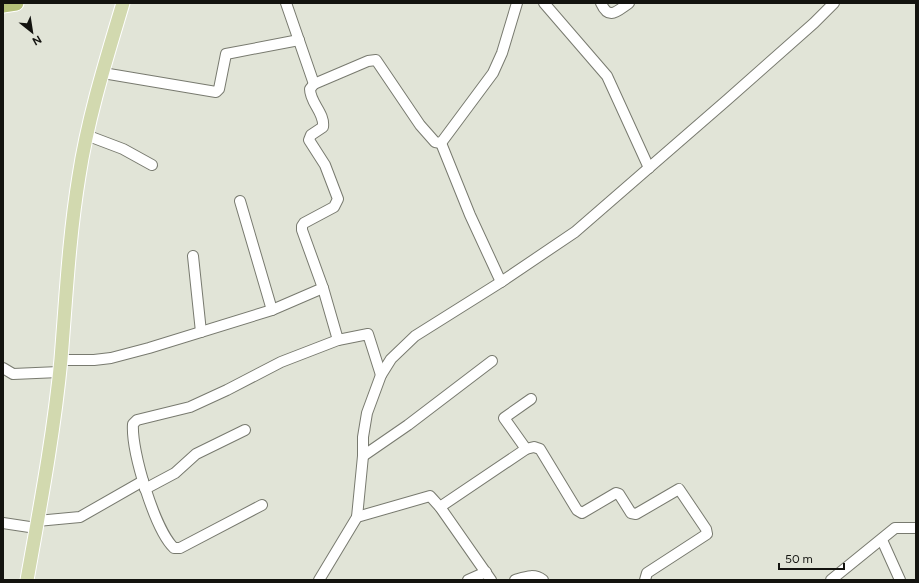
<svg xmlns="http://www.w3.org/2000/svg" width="919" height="583" viewBox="0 0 919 583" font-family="Figtree,sans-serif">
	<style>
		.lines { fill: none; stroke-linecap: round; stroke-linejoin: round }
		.minor-casing { stroke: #787a6f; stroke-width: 12 }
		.major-casing { stroke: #fff; stroke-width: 15 }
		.highway-casing { stroke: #fff; stroke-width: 17 }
		.minor { stroke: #fff; stroke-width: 10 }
		.major { stroke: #d2d9af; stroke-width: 13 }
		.highway { stroke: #b4c079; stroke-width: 15 }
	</style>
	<rect width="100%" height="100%" fill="#e1e4d7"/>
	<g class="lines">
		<!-- minor casing -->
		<g class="minor-casing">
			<g id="minor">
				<polyline points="286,3 314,84"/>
				<polyline points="544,3 607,76 649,168"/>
				<path d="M601,3C609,21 617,11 629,3"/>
				<polyline points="103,73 216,92 219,89 226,54 299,40"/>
				<polyline points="86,135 123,149 152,165"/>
				<polyline points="441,143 470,215 501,282"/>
				<polyline points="240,201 272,310"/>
				<polyline points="193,256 201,332"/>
				<polyline points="61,360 94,360 111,358 149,348 272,310 323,288"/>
				<polyline points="3,368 13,374 59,372"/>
				<path d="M381,375L368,334L338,340L323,288L302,230V226L304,223L334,207L338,199L325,165L309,140L311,135L323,127C325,113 310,103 310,89L314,84L368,61L376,60L420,125L435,142L441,143L493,73L502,53L517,3"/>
				<polyline points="526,449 504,418 531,399"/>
				<polyline points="363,456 408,425 492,361"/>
				<polyline points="145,489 175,473 196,454 245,430"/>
				<path d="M262,505L180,548H174C155,530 131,451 133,424L137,420L190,407L227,390L281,362L338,340"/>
				<polyline points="440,507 526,449 534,447 540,449 577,510 582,513 616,493 619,494 631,513 636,514 679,489 706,529 707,534 647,573 645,580"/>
				<polyline points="357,517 430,496 440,507 491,580"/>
				<polyline points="37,521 80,517 143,481"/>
				<polyline points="3,523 36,528"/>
				<polyline points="882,540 900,580"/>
				<polyline points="319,580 357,517 363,456 363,437 367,413 381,375 391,359 415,336 501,282 575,232 727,100 814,23 834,3"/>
				<polyline points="468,580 486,572"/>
				<path d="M515,580C525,577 534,573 543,580"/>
				<polyline points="831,580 895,528 916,528"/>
			</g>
		</g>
		<!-- major casing -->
		<g class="major-casing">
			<path id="major" d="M27,580C40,507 54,433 61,359C66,298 69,237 79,176C88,117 106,60 123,3"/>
		</g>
		<!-- highway casing -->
		<g class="highway-casing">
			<polyline id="highway" points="3,5 16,3"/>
		</g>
		<!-- minor -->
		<use href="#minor" class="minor"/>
		<!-- major -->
		<use href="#major" class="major"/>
		<!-- highway -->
		<use href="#highway" class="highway"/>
	</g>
	<!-- border -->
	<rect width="919" height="583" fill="none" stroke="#13130f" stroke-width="8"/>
	<!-- north arrow -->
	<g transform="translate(32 32) rotate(150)" stroke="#e1e4d7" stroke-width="3" paint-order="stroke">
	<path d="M0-3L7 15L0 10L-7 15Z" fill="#13130f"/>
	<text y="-6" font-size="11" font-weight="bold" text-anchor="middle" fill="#13130f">N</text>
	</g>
	<!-- scale -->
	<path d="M779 563v6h65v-6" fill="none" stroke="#13130f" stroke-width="2"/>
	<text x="785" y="563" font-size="12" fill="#13130f" stroke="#e1e4d7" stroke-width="3" paint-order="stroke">50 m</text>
</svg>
